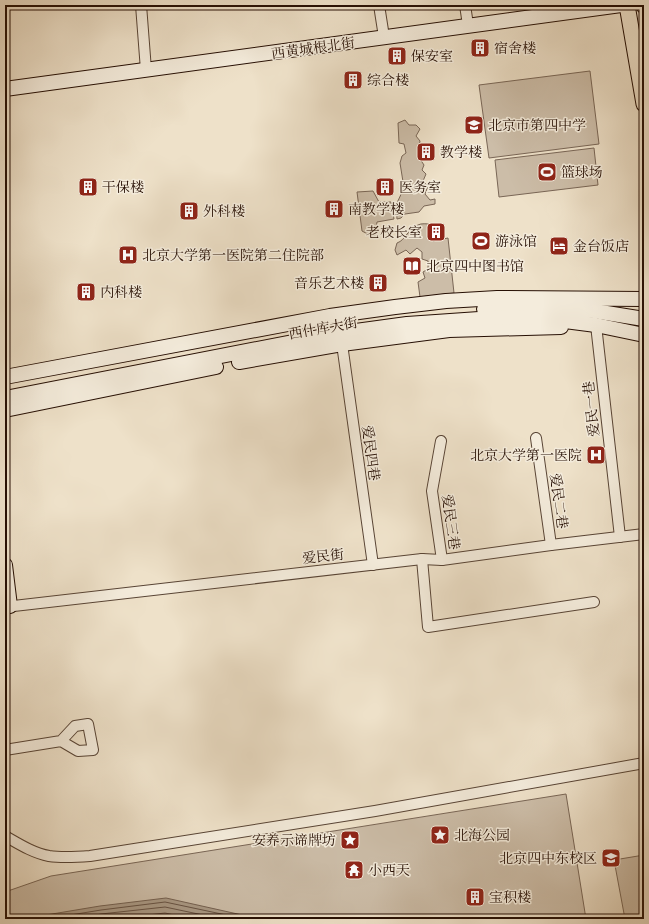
<svg xmlns="http://www.w3.org/2000/svg" width="649" height="924" viewBox="0 0 649 924" font-family="'Sorts Mill Goudy','Noto Serif SC',serif">
	<style>
		.green { fill: #ccbda8; stroke: #796656 }
		.water { fill: #aa9a86; stroke: #756252 }
		.lines { fill: none; stroke-linecap: round; stroke-linejoin: round }
		.shore { stroke: #685445; stroke-width: 1 }
		.street-casing { stroke: #584435; stroke-width: 12 }
		.secondary-casing { stroke: #260f04; stroke-width: 16 }
		.primary-casing { stroke: #260f04; stroke-width: 17 }
		.street { stroke: #f4ecdc; stroke-width: 10 }
		.secondary { stroke: #f4ecdc; stroke-width: 14 }
		.primary { stroke: #eee1c9; stroke-width: 15 }
		.labels { text-anchor: middle; stroke-width: 3; stroke-linejoin: round; paint-order: stroke }
		.street-label { font-size: 14px; fill: #260f04; stroke: #f4ecdc }
		.poi-label { font-size: 14px; fill: #260f04; stroke: #f4ecdc; text-anchor: start }
	</style>
	<rect width="100%" height="100%" fill="#eee1c9"/>
	<filter id="stains"><feTurbulence type="fractalNoise" baseFrequency=".005" numOctaves="4"/><feColorMatrix values="0 0 0 0 .2 0 0 0 0 .09 0 0 0 0 .02 0 0 0 .5 -.17"/></filter>
	<radialGradient id="worn" r=".72"><stop offset=".6" stop-color="#630" stop-opacity="0"/><stop offset="1" stop-color="#630" stop-opacity=".3"/></radialGradient>
	<!-- green -->
	<g class="green">
		<polygon points="590,71 599,144 489,158 479,85"/>
		<polygon points="405,120 409,125 416,125 420,129 416,136 420,141 419,147 422,153 420,159 424,165 422,170 426,174 423,181 428,186 425,194 430,200 435,199 435,204 424,206 419,212 405,214 401,218 397,219 396,205 404,188 400,163 402,156 406,153 404,144 399,143 398,123"/>
		<polygon points="594,148 598,185 499,197 495,160"/>
		<polygon points="373,191 379,202 391,202 394,219 377,222 375,234 373,237 362,231 357,192"/>
		<path d="M431,224L433,241L448,238L454,293L420,297L418,282L425,278L423,272L428,269V261L422,259V252L417,248L410,254L406,250L397,255L395,250L397,243C406,240 408,228 418,225C421,223 427,224 431,224Z"/>
		<polygon points="566,794 586,919 5,919 5,892 51,876"/>
		<polygon points="644,855 644,919 625,919 614,860"/>
	</g>
	<!-- water -->
	<polygon class="water" points="166,898 260,919 22,919 100,906"/>
	<g class="lines">
		<!-- shore -->
		<g class="shore">
			<polyline points="46,919 101,910 165,902 245,919"/>
			<polyline points="75,919 101,914 165,907 222,919"/>
			<polyline points="114,919 165,913 193,919"/>
		</g>
		<!-- street casing -->
		<g class="street-casing">
			<g id="street">
				<polyline points="141,5 146,70"/>
				<polyline points="379,5 384,37"/>
				<polyline points="465,5 468,25"/>
				<polyline points="596,325 620,537"/>
				<polyline points="342,344 373,565"/>
				<polyline points="536,438 551,545"/>
				<polyline points="441,441 432,491 442,560"/>
				<polyline points="422,559 428,627 594,602"/>
				<polyline points="5,607 422,559 442,560 551,545 644,534"/>
				<polyline points="5,750 61,741 78,751 93,750 88,724 75,726 61,741"/>
				<path d="M5,836C19,844 33,853 49,856C62,858 77,857 90,856L375,811L644,763"/>
			</g>
		</g>
		<!-- secondary casing -->
		<g class="secondary-casing">
			<g id="secondary">
				<polyline points="5,89 621,5"/>
				<polyline points="484,309 541,308 594,311 644,319"/>
				<polyline points="239,362 342,344 449,330 561,327"/>
				<polyline points="5,377 330,316 395,307 446,301 497,298 644,299"/>
				<polyline points="5,398 334,334 407,324 508,317 542,318 596,325 644,335"/>
				<polyline points="5,410 216,367"/>
				<polyline points="5,565 10,606"/>
			</g>
		</g>
		<!-- primary casing -->
		<g class="primary-casing">
			<g id="primary">
				<polyline points="627,5 644,104"/>
				<polyline points="644,5 644,6"/>
			</g>
		</g>
		<!-- street -->
		<use href="#street" class="street"/>
		<!-- secondary -->
		<use href="#secondary" class="secondary"/>
		<!-- primary -->
		<use href="#primary" class="primary"/>
	</g>
	<!-- icons -->
	<defs>
		<g id="building-square" transform="scale(1)"><rect x="-9" y="-9" width="18" height="18" rx="4" fill="#8f2418" stroke="#f4ecdc"/><path d="M-4-6H4V6H1V3H-1V6H-4ZM-2.5-4.3h1.7v1.8h-1.7ZM.8-4.3h1.7v1.8H.8ZM-2.5-1h1.7V.8h-1.7ZM.8-1h1.7V.8H.8Z" fill="#fff"/></g>
		<g id="school-square" transform="scale(1)"><rect x="-9" y="-9" width="18" height="18" rx="4" fill="#8f2418" stroke="#f4ecdc"/><path d="M0-5L7-2L0 1L-7-2ZM-4 1L0 2.5L4 1V4Q0 6-4 4Z" fill="#fff"/></g>
		<g id="stadium-square" transform="scale(1)"><rect x="-9" y="-9" width="18" height="18" rx="4" fill="#8f2418" stroke="#f4ecdc"/><path d="M0-5a6.5 5 0 1 0 0 10a6.5 5 0 1 0 0-10ZM-3.5-1.8h7v3.6h-7Z" fill="#fff"/></g>
		<g id="hotel-square" transform="scale(1)"><rect x="-9" y="-9" width="18" height="18" rx="4" fill="#8f2418" stroke="#f4ecdc"/><path d="M-6-4.5h1.5V1H6V5H4.5V3h-9V5H-6ZM-4 0a1.8 1.8 0 1 1 3.6 0ZM.5 0V-2.5h3Q6-2.5 6 0Z" fill="#fff"/></g>
		<g id="hospital-square" transform="scale(1)"><rect x="-9" y="-9" width="18" height="18" rx="4" fill="#8f2418" stroke="#f4ecdc"/><path d="M-5-5h3v3.5h4V-5h3V5h-3V1.5h-4V5h-3Z" fill="#fff"/></g>
		<g id="library-square" transform="scale(1)"><rect x="-9" y="-9" width="18" height="18" rx="4" fill="#8f2418" stroke="#f4ecdc"/><path d="M-6-4Q-3-5.5-.7-3.5V5Q-3 3-6 4ZM6-4Q3-5.5 .7-3.5V5Q3 3 6 4Z" fill="#fff"/></g>
		<g id="sight-square" transform="scale(1)"><rect x="-9" y="-9" width="18" height="18" rx="4" fill="#8f2418" stroke="#f4ecdc"/><path d="M0-6L1.8-2.2L6-1.7L2.9 1.2L3.7 5.4L0 3.3L-3.7 5.4L-2.9 1.2L-6-1.7L-1.8-2.2Z" fill="#fff"/></g>
		<g id="temple-square" transform="scale(1)"><rect x="-9" y="-9" width="18" height="18" rx="4" fill="#8f2418" stroke="#f4ecdc"/><path d="M0-6L5-2H3V0L6.5 2.5H4V6H1.5V3h-3V6H-4V2.5H-6.5L-3 0V-2H-5Z" fill="#fff"/></g>
	</defs>
	<g fill-rule="evenodd">
		<use href="#building-square" x="480" y="48"/>
		<use href="#building-square" x="397" y="56"/>
		<use href="#building-square" x="353" y="80"/>
		<use href="#school-square" x="474" y="125"/>
		<use href="#building-square" x="426" y="152"/>
		<use href="#stadium-square" x="547" y="172"/>
		<use href="#building-square" x="88" y="187"/>
		<use href="#building-square" x="385" y="187"/>
		<use href="#building-square" x="334" y="209"/>
		<use href="#building-square" x="189" y="211"/>
		<use href="#building-square" x="436" y="232"/>
		<use href="#stadium-square" x="481" y="241"/>
		<use href="#hotel-square" x="559" y="246"/>
		<use href="#hospital-square" x="128" y="255"/>
		<use href="#library-square" x="412" y="266"/>
		<use href="#building-square" x="378" y="283"/>
		<use href="#building-square" x="86" y="292"/>
		<use href="#hospital-square" x="596" y="455"/>
		<use href="#sight-square" x="440" y="835"/>
		<use href="#sight-square" x="350" y="840"/>
		<use href="#school-square" x="611" y="858"/>
		<use href="#temple-square" x="354" y="870"/>
		<use href="#building-square" x="475" y="897"/>
	</g>
	<g class="labels">
		<!-- street labels -->
		<g class="street-label">
			<text transform="translate(313 48) rotate(-8)" y="5">西黄城根北街</text>
			<text transform="translate(323 328) rotate(-10)" y="5">西什库大街</text>
			<text transform="translate(591 409) rotate(-96)" y="5">爱民一巷</text>
			<text transform="translate(371 453) rotate(82)" y="5">爱民四巷</text>
			<text transform="translate(559 501) rotate(82)" y="5">爱民二巷</text>
			<text transform="translate(451 522) rotate(82)" y="5">爱民三巷</text>
			<text transform="translate(323 556) rotate(-6)" y="5">爱民街</text>
		</g>
		<!-- poi labels -->
		<g class="poi-label">
			<text x="494" y="53">宿舍楼</text>
			<text x="411" y="61">保安室</text>
			<text x="367" y="85">综合楼</text>
			<text x="488" y="130">北京市第四中学</text>
			<text x="440" y="157">教学楼</text>
			<text x="561" y="177">篮球场</text>
			<text x="102" y="192">干保楼</text>
			<text x="399" y="192">医务室</text>
			<text x="348" y="214">南教学楼</text>
			<text x="203" y="216">外科楼</text>
			<text x="422" y="237" text-anchor="end">老校长室</text>
			<text x="495" y="246">游泳馆</text>
			<text x="573" y="251">金台饭店</text>
			<text x="142" y="260">北京大学第一医院第二住院部</text>
			<text x="426" y="271">北京四中图书馆</text>
			<text x="364" y="288" text-anchor="end">音乐艺术楼</text>
			<text x="100" y="297">内科楼</text>
			<text x="582" y="460" text-anchor="end">北京大学第一医院</text>
			<text x="454" y="840">北海公园</text>
			<text x="336" y="845" text-anchor="end">安养示谛牌坊</text>
			<text x="597" y="863" text-anchor="end">北京四中东校区</text>
			<text x="368" y="875">小西天</text>
			<text x="489" y="902">宝积楼</text>
		</g>
	</g>
	<!-- margin -->
	<rect width="649" height="924" fill="none" stroke="#eee1c9" stroke-width="20"/>
	<rect x="6" y="6" width="637" height="912" fill="none" stroke="#260f04" stroke-width="2"/>
	<rect x="10" y="10" width="629" height="904" fill="none" stroke="#260f04"/>
	<rect width="100%" height="100%" filter="url(#stains)"/>
	<rect width="100%" height="100%" fill="url(#worn)"/>
</svg>
